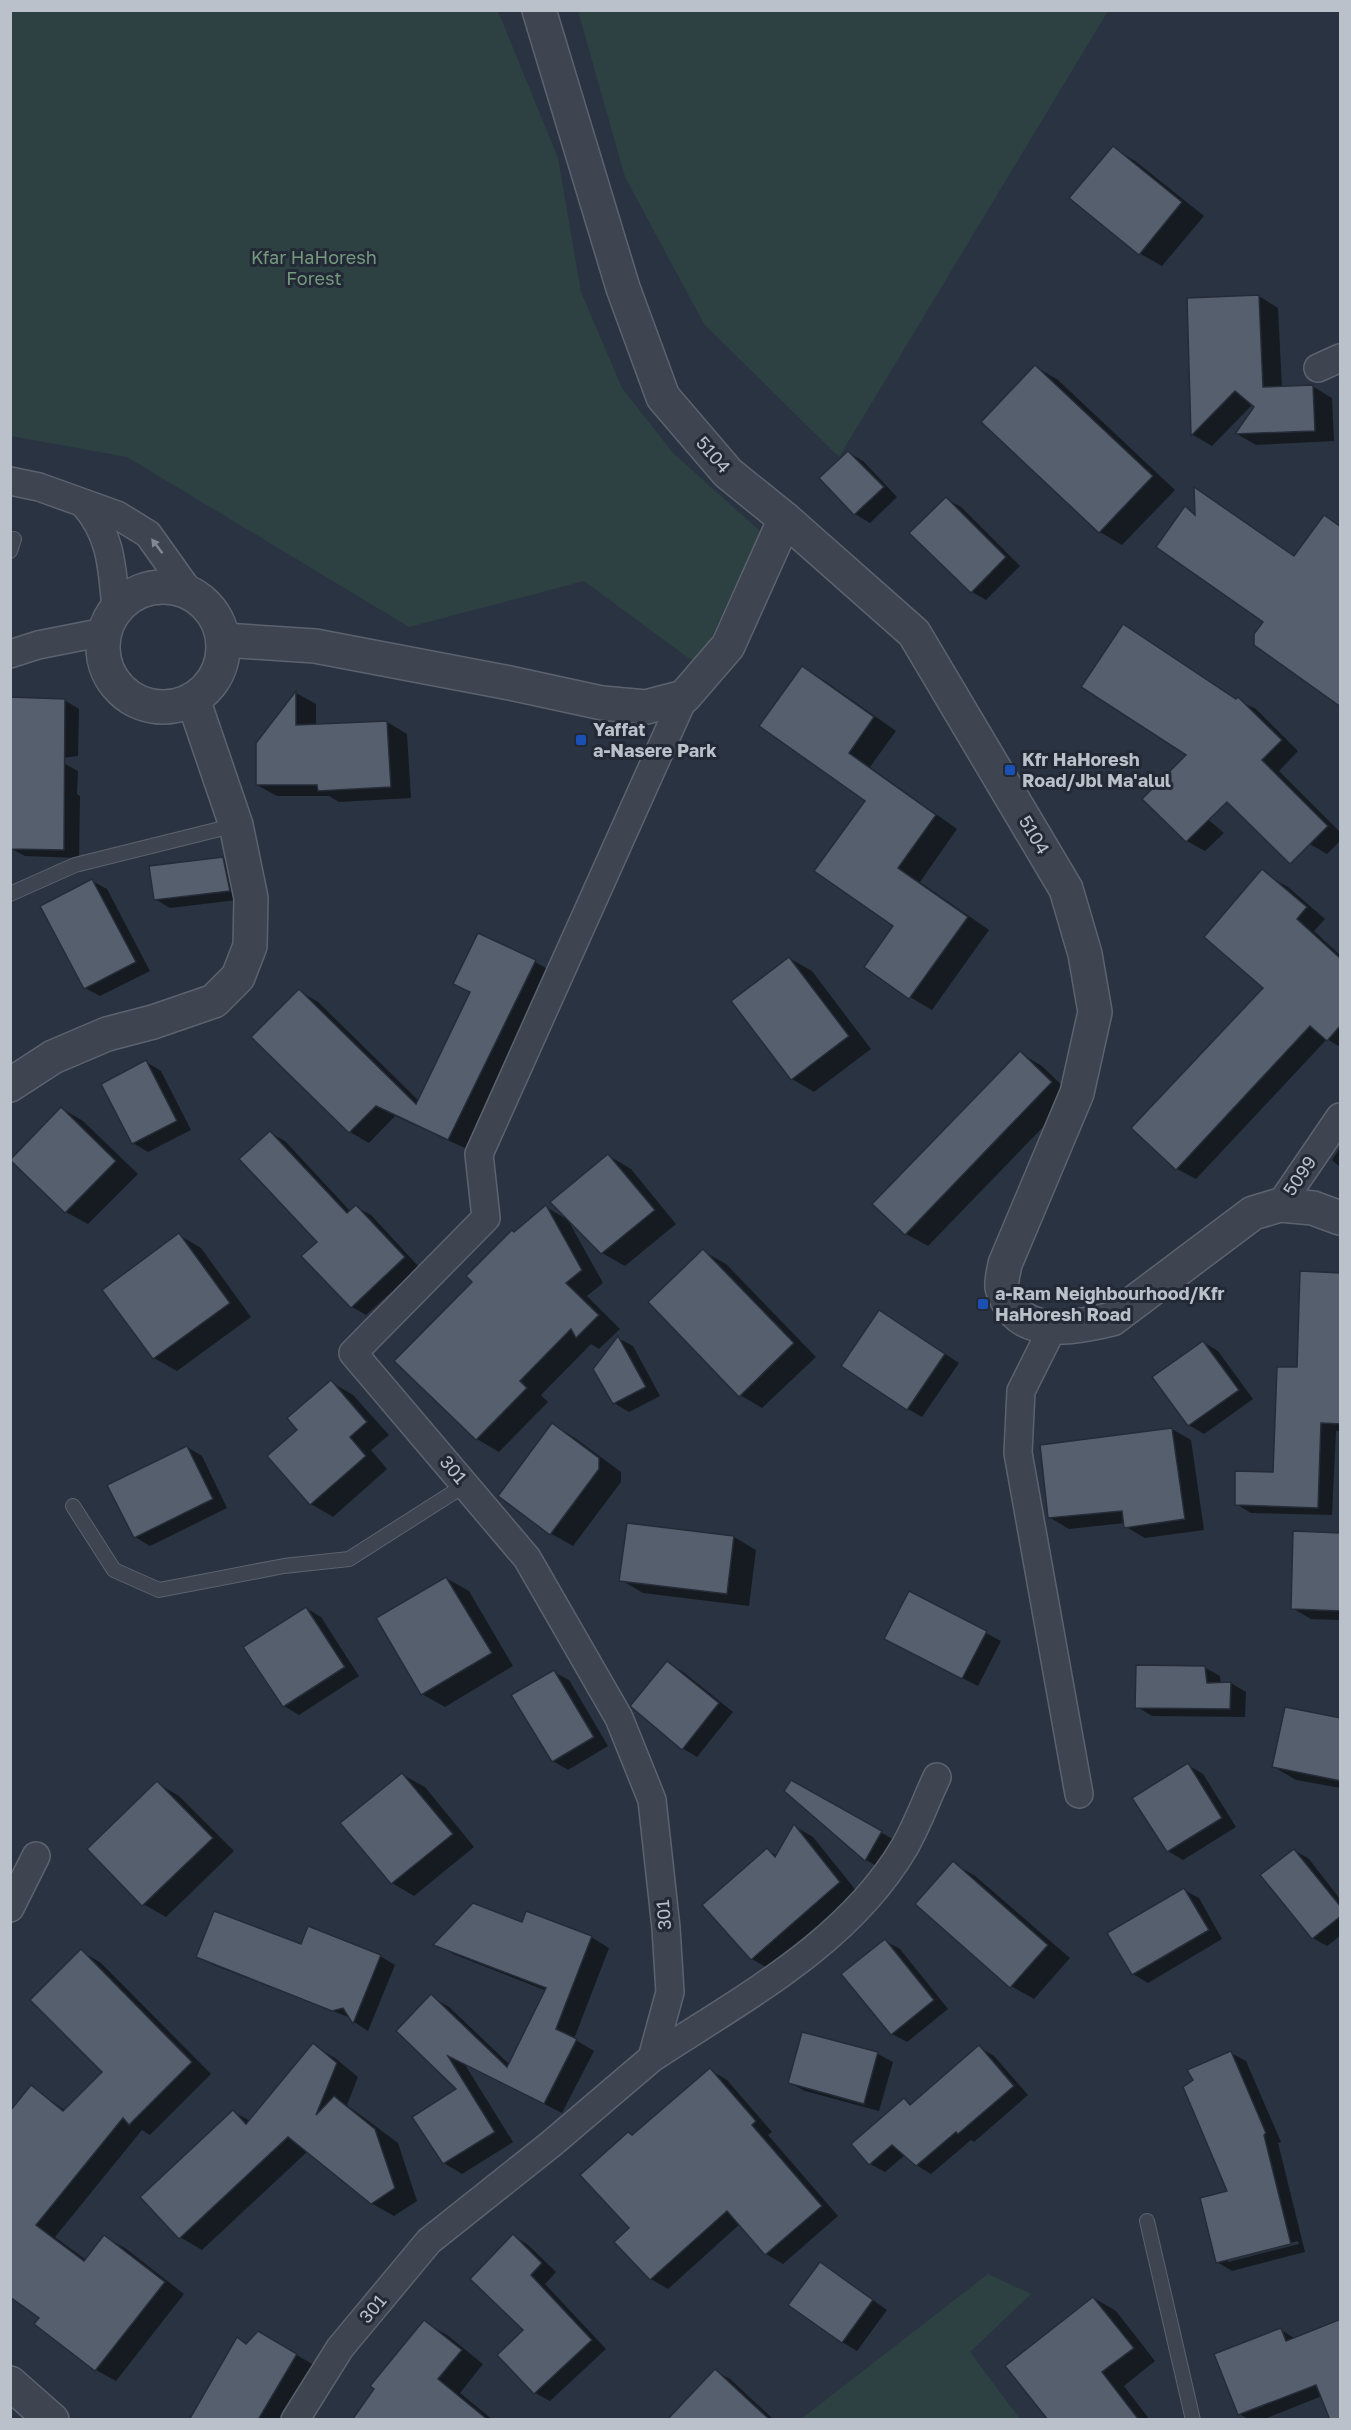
<svg xmlns="http://www.w3.org/2000/svg" width="1351" height="2430" viewBox="0 0 1351 2430" font-family="'Golos Text',sans-serif">
	<style>
		.green { fill: #2d4143 }
		.shadow { fill: #0007; fill-rule: evenodd }
		.building { fill: #565f6e; stroke: #252c38; stroke-width: 1.5 }
		.lines { fill: none; stroke-linecap: round; stroke-linejoin: round }
		.service-casing { stroke: #5c636e; stroke-width: 16 }
		.minor-casing { stroke: #5c636e; stroke-width: 30 }
		.tertiary-casing { stroke: #5c636e; stroke-width: 36 }
		.service { stroke: #3e4551; stroke-width: 14 }
		.minor { stroke: #3e4551; stroke-width: 27 }
		.tertiary { stroke: #3e4551; stroke-width: 33 }
		.oneway { fill: #838994 }
		.transit-dot { fill: #1a4fb4; stroke: #232a36; stroke-width: 2 }
		.labels { text-anchor: middle; stroke-width: 6; stroke-linejoin: round; paint-order: stroke }
		.park-label { font-size: 18px; fill: #75997f; stroke: #232a36 }
		.street-label { font-size: 18px; fill: #bbc1cb; stroke: #232a36 }
		.poi-label { font-size: 18px; font-weight: bold; fill: #bbc1cb; stroke: #232a36; text-anchor: start }
	</style>
	<rect width="100%" height="100%" fill="#2a3341"/>
	<!-- green -->
	<g class="green">
		<polygon points="10,11 498,11 558,158 581,292 622,388 673,453 761,532 698,665 584,581 409,627 127,457 11,436"/>
		<polygon points="578,11 578,10 1108,11 839,457 704,324 625,177"/>
		<polygon points="988,2274 1031,2294 970,2352 1020,2419 801,2419"/>
	</g>
	<!-- shadow -->
	<g class="shadow">
		<polygon points="1113,148 1135,161 1204,216 1162,266 1139,253"/>
		<polygon points="1259,296 1278,308 1282,388 1312,386 1332,398 1334,441 1256,445 1237,434 1256,407 1253,404 1212,446 1193,435 1188,299"/>
		<polygon points="1036,367 1058,380 1175,490 1122,545 1100,532"/>
		<polygon points="848,452 863,461 897,497 870,523 855,514 821,478"/>
		<polygon points="1195,489 1296,557 1324,517 1340,526 1340,705 1265,621 1185,508 1196,514"/>
		<polygon points="946,499 961,507 1020,566 986,600 972,592"/>
		<polygon points="1141,637 1237,700 1256,709 1298,751 1279,771 1340,832 1340,841 1327,854 1310,844 1230,784 1204,816 1224,833 1205,851 1187,841 1188,755"/>
		<polygon points="803,668 825,681 896,731 870,767 957,829 920,882 989,930 932,1010 910,997 867,800"/>
		<polygon points="296,693 316,704 316,726 387,722 407,734 411,798 339,802 329,796 277,796 257,785 257,743"/>
		<polygon points="64,700 79,709 78,756 27,762"/>
		<polygon points="63,763 78,771 77,794 80,796 79,858 25,856 10,848"/>
		<polygon points="223,858 238,867 245,899 170,908 155,899"/>
		<polygon points="1268,876 1288,887 1325,919 1314,931 1340,955 1340,1047 1327,1039 1196,1179 1177,1169 1265,987"/>
		<polygon points="92,881 107,889 150,971 100,996 85,988"/>
		<polygon points="789,958 812,971 871,1049 814,1092 792,1079"/>
		<polygon points="535,962 553,972 467,1149 395,1116 369,1143 350,1132 299,991 318,1002 419,1101 471,993 455,984"/>
		<polygon points="1020,1053 1042,1066 1073,1096 928,1246 906,1234"/>
		<polygon points="146,1062 161,1071 191,1130 148,1152 133,1143"/>
		<polygon points="61,1108 83,1121 138,1174 88,1224 66,1212"/>
		<polygon points="270,1133 285,1141 351,1212 356,1207 371,1215 419,1267 366,1315 352,1307 319,1242"/>
		<polygon points="1340,1147 1340,1167 1332,1160"/>
		<polygon points="609,1156 631,1169 676,1224 625,1266 602,1253"/>
		<polygon points="546,1207 568,1220 603,1283 587,1296 620,1329 599,1349 591,1344 541,1395 548,1402 499,1452 477,1439 474,1282"/>
		<polygon points="179,1235 201,1248 251,1317 177,1371 154,1358"/>
		<polygon points="703,1251 726,1264 816,1357 762,1408 740,1395"/>
		<polygon points="1340,1274 1340,1431 1336,1431 1332,1515 1251,1513 1236,1504 1275,1474 1299,1369"/>
		<polygon points="894,1320 959,1363 922,1417 908,1409"/>
		<polygon points="618,1338 633,1346 660,1396 629,1412 614,1403 595,1369"/>
		<polygon points="1203,1342 1218,1351 1253,1399 1204,1434 1189,1425 1154,1377"/>
		<polygon points="331,1382 353,1395 389,1435 371,1450 387,1469 333,1517 311,1504 299,1430"/>
		<polygon points="553,1425 575,1438 621,1472 621,1482 573,1546 550,1533"/>
		<polygon points="1172,1429 1191,1440 1204,1530 1145,1538 1126,1527 1125,1523 1069,1529 1049,1517"/>
		<polygon points="187,1447 202,1456 227,1508 150,1546 135,1537"/>
		<polygon points="628,1524 734,1537 756,1550 749,1606 643,1593 621,1580"/>
		<polygon points="1340,1534 1340,1620 1311,1619 1292,1608"/>
		<polygon points="446,1578 469,1591 513,1666 445,1707 422,1694"/>
		<polygon points="909,1593 1001,1641 978,1686 901,1647"/>
		<polygon points="306,1608 321,1617 359,1676 299,1715 284,1706"/>
		<polygon points="667,1663 682,1671 733,1712 697,1757 682,1748"/>
		<polygon points="1204,1667 1220,1676 1221,1684 1231,1683 1246,1692 1245,1717 1152,1716 1137,1707"/>
		<polygon points="554,1672 569,1680 608,1746 568,1770 553,1761"/>
		<polygon points="1340,1719 1340,1788 1296,1780 1274,1767"/>
		<polygon points="1188,1765 1203,1774 1236,1827 1183,1860 1168,1851"/>
		<polygon points="403,1775 425,1787 474,1847 414,1896 392,1883"/>
		<polygon points="792,1782 896,1841 880,1868 866,1860 786,1791"/>
		<polygon points="157,1783 179,1796 234,1851 166,1917 143,1904"/>
		<polygon points="794,1826 813,1837 858,1893 771,1970 752,1959 704,1905 767,1850 778,1856"/>
		<polygon points="1294,1850 1309,1859 1340,1899 1340,1936 1327,1946 1313,1938"/>
		<polygon points="953,1863 975,1876 1070,1958 1034,1999 1011,1986"/>
		<polygon points="1184,1890 1199,1898 1222,1939 1148,1983 1133,1974"/>
		<polygon points="523,1924 591,1937 609,1948 574,2039 594,2051 562,2113 464,2063 513,2142 462,2174 444,2163 459,2090 398,2031 431,1996 449,2007 509,2064 547,1991 453,1954 435,1944"/>
		<polygon points="885,1941 900,1949 948,2009 907,2042 892,2034"/>
		<polygon points="302,1946 380,1956 395,1965 368,2031 354,2022 351,2018 213,1965 198,1957"/>
		<polygon points="81,1951 101,1963 211,2074 150,2135 142,2130 55,2237 86,2260 105,2237 125,2248 184,2294 116,2381 96,2370 37,2324 41,2318 10,2295 31,2087 66,2111 104,2072"/>
		<polygon points="803,2033 878,2054 893,2062 879,2111 805,2091 790,2083"/>
		<polygon points="313,2045 335,2058 358,2077 347,2105 398,2143 417,2201 394,2216 371,2203 308,2151 202,2250 180,2237 234,2112 250,2121"/>
		<polygon points="979,2047 994,2056 1028,2095 974,2142 971,2140 931,2174 916,2165 905,2155 885,2172 870,2164 904,2100 912,2105"/>
		<path d="M1231,2053L1246,2061L1281,2142L1278,2143L1305,2252L1232,2271L1217,2262L1229,2193ZM1298,2241L1299,2244L1228,2262V2259Z"/>
		<polygon points="710,2070 727,2080 772,2132 768,2135 838,2216 783,2264 766,2254 740,2224 668,2289 651,2279 616,2242 632,2228 633,2136"/>
		<polygon points="514,2236 528,2245 556,2272 545,2284 606,2349 550,2401 535,2393"/>
		<polygon points="835,2273 887,2310 857,2351 842,2342"/>
		<polygon points="1094,2298 1116,2311 1155,2361 1124,2386 1150,2420 1053,2420"/>
		<polygon points="424,2322 447,2335 483,2364 460,2393 493,2420 353,2420"/>
		<polygon points="1281,2330 1296,2339 1322,2396 1262,2420 1250,2420 1239,2414"/>
		<polygon points="259,2333 319,2368 288,2420 191,2420 238,2339 248,2345"/>
		<polygon points="715,2371 730,2379 774,2420 682,2420"/>
	</g>
	<!-- building -->
	<g class="building">
		<polygon points="1113,146 1182,202 1139,255 1069,198"/>
		<polygon points="1259,295 1263,387 1313,385 1315,431 1235,434 1254,407 1235,391 1191,436 1187,298"/>
		<polygon points="1035,365 1153,476 1099,533 981,422"/>
		<polygon points="848,451 884,487 854,515 819,478"/>
		<polygon points="1194,487 1294,556 1324,515 1341,527 1341,707 1254,645 1254,634 1263,622 1156,547 1185,506 1195,515"/>
		<polygon points="946,497 1006,557 971,593 909,533"/>
		<polygon points="1123,624 1236,699 1238,697 1282,740 1262,760 1328,826 1290,864 1227,802 1186,842 1142,799 1186,755 1081,687"/>
		<polygon points="802,666 874,717 849,753 936,815 898,868 968,917 909,999 864,967 893,926 814,871 865,801 759,726"/>
		<polygon points="296,691 296,725 387,721 391,787 318,791 317,785 256,785 256,743"/>
		<polygon points="10,697 65,699 64,850 10,849"/>
		<polygon points="223,857 230,891 154,900 149,866"/>
		<polygon points="1262,869 1307,907 1297,919 1341,959 1341,1025 1327,1041 1310,1026 1176,1170 1131,1128 1263,988 1204,937"/>
		<polygon points="92,879 136,962 84,989 40,906"/>
		<polygon points="478,933 536,960 448,1140 376,1106 349,1133 251,1037 299,989 416,1104 470,992 453,984"/>
		<polygon points="789,957 849,1036 791,1080 731,1001"/>
		<polygon points="1020,1051 1052,1082 905,1235 872,1204"/>
		<polygon points="146,1060 177,1121 132,1144 101,1084"/>
		<polygon points="61,1107 116,1161 65,1213 10,1160"/>
		<polygon points="270,1131 347,1213 356,1205 405,1257 351,1308 301,1256 317,1242 239,1159"/>
		<polygon points="608,1154 655,1210 601,1254 550,1202"/>
		<polygon points="546,1205 582,1270 566,1283 599,1315 576,1338 571,1329 520,1381 527,1388 476,1440 394,1361 472,1282 466,1276 512,1230 514,1232"/>
		<polygon points="179,1233 230,1303 153,1359 102,1290"/>
		<polygon points="703,1249 794,1343 739,1397 648,1302"/>
		<polygon points="1300,1271 1341,1273 1341,1424 1321,1423 1318,1508 1235,1505 1235,1471 1273,1472 1277,1367 1297,1367"/>
		<polygon points="879,1310 945,1354 907,1410 841,1366"/>
		<polygon points="618,1336 646,1387 613,1404 593,1369"/>
		<polygon points="1203,1341 1239,1390 1188,1426 1152,1377"/>
		<polygon points="331,1380 367,1422 350,1437 366,1456 310,1505 267,1456 297,1430 287,1418"/>
		<polygon points="552,1423 599,1458 599,1469 550,1535 498,1496"/>
		<polygon points="1172,1428 1185,1519 1124,1528 1122,1511 1048,1518 1040,1445"/>
		<polygon points="187,1446 213,1499 134,1538 107,1485"/>
		<polygon points="627,1523 734,1536 727,1594 619,1581"/>
		<polygon points="1293,1531 1341,1533 1341,1611 1291,1609"/>
		<polygon points="446,1577 492,1653 421,1695 376,1618"/>
		<polygon points="909,1591 987,1631 962,1679 884,1639"/>
		<polygon points="306,1607 345,1667 283,1707 243,1647"/>
		<polygon points="667,1661 719,1703 682,1750 630,1706"/>
		<polygon points="1136,1665 1205,1666 1207,1683 1231,1682 1230,1709 1135,1708"/>
		<polygon points="554,1670 594,1737 552,1762 511,1695"/>
		<polygon points="1285,1707 1341,1718 1341,1781 1272,1767"/>
		<polygon points="1188,1763 1222,1818 1167,1852 1132,1798"/>
		<polygon points="402,1773 453,1834 391,1884 340,1823"/>
		<polygon points="791,1780 882,1831 865,1861 784,1791"/>
		<polygon points="157,1781 213,1838 142,1906 87,1849"/>
		<polygon points="794,1824 840,1882 751,1960 702,1905 767,1848 775,1857"/>
		<polygon points="1294,1849 1341,1907 1341,1916 1312,1939 1260,1875"/>
		<polygon points="953,1861 1048,1945 1010,1988 915,1904"/>
		<polygon points="1184,1888 1209,1930 1132,1975 1107,1933"/>
		<polygon points="473,1903 522,1922 526,1911 592,1936 556,2029 577,2039 544,2104 448,2056 495,2132 443,2164 412,2117 456,2089 396,2031 431,1994 507,2067 546,1988 433,1945"/>
		<polygon points="214,1911 301,1944 308,1926 381,1955 353,2024 343,2008 332,2011 196,1957"/>
		<polygon points="885,1939 934,2000 891,2035 841,1974"/>
		<polygon points="81,1949 192,2062 129,2125 123,2118 36,2225 84,2261 104,2235 165,2282 95,2371 34,2324 39,2318 10,2297 10,2111 31,2085 63,2111 102,2072 30,2000"/>
		<polygon points="802,2032 878,2052 864,2104 788,2083"/>
		<polygon points="313,2043 337,2063 316,2115 334,2096 375,2129 395,2188 371,2204 288,2137 179,2239 140,2197 233,2110 246,2124"/>
		<polygon points="979,2045 1014,2086 958,2134 956,2132 916,2166 892,2145 869,2165 851,2144 904,2098 910,2105"/>
		<polygon points="1231,2051 1266,2133 1264,2135 1291,2244 1216,2263 1200,2198 1227,2191 1183,2087 1193,2080 1187,2070"/>
		<polygon points="710,2068 756,2121 752,2125 822,2206 765,2255 727,2211 650,2280 614,2242 629,2228 580,2175 628,2132 632,2135"/>
		<polygon points="513,2234 542,2263 531,2275 592,2340 534,2394 497,2355 523,2330 470,2279"/>
		<polygon points="820,2262 873,2300 842,2343 788,2305"/>
		<polygon points="1093,2297 1134,2348 1102,2372 1139,2420 1048,2420 1005,2366"/>
		<polygon points="1341,2319 1341,2420 1330,2420 1316,2385 1238,2415 1214,2354 1281,2328 1286,2341"/>
		<polygon points="424,2320 462,2350 438,2379 488,2420 352,2420 374,2389 370,2386"/>
		<polygon points="258,2331 297,2354 258,2420 189,2420 237,2337 246,2344"/>
		<polygon points="715,2369 770,2420 667,2420"/>
	</g>
	<g class="lines">
		<!-- service casing -->
		<g class="service-casing">
			<g id="service">
				<polyline points="10,551 14,539"/>
				<polyline points="10,894 75,865 236,825"/>
				<polyline points="73,1506 114,1570 159,1590 284,1566 349,1559 465,1485"/>
				<polyline points="1147,2221 1193,2420"/>
			</g>
		</g>
		<!-- minor casing -->
		<g class="minor-casing">
			<g id="minor">
				<polyline points="1318,368 1340,358"/>
				<polyline points="10,481 39,487 117,515 148,534 190,593"/>
				<path d="M84,504C112,536 112,568 116,609"/>
				<polyline points="10,654 38,645 104,632"/>
				<polyline points="1280,1205 1340,1117"/>
				<polyline points="1053,1327 1021,1391 1018,1453 1079,1794"/>
				<polyline points="10,1908 36,1856"/>
				<path d="M652,2058C743,1998 847,1944 904,1848C917,1826 926,1800 937,1777"/>
				<polyline points="295,2420 340,2348 429,2241 551,2144 652,2058 670,1992 666,1928 652,1800 619,1718 527,1558 353,1353 486,1218 479,1154 684,697"/>
			</g>
		</g>
		<!-- tertiary casing -->
		<g class="tertiary-casing">
			<g id="tertiary">
				<path d="M539,10L623,288L663,397L728,473L785,519L914,633L1066,889L1085,954L1095,1012L1077,1093L1005,1264C1004,1271 1001,1280 1002,1287C1002,1291 1006,1296 1007,1300C1025,1339 1079,1327 1112,1319L1253,1213L1280,1205L1313,1208L1340,1218"/>
				<circle cx="163" cy="647" r="60"/>
				<polyline points="224,640 315,646 510,683 602,703 646,707 684,697 728,646 785,519"/>
				<polyline points="10,1085 53,1057 107,1034 153,1022 214,1001 238,977 250,946 251,898 236,825 193,699"/>
				<polyline points="10,2383 52,2420"/>
			</g>
		</g>
		<!-- service -->
		<use href="#service" class="service"/>
		<!-- minor -->
		<use href="#minor" class="minor"/>
		<!-- tertiary -->
		<use href="#tertiary" class="tertiary"/>
	</g>
	<!-- one-way arrows -->
	<defs><path id="oneway-solid" d="M-6-.8H1V-3.2L6.5 0L1 3.2V.8H-6Z" transform="scale(1.5)"/></defs>
	<use class="oneway" href="#oneway-solid" transform="translate(157 546) rotate(-127)"/>
	<!-- markers -->
	<g class="transit-dot">
		<rect x="575" y="734" width="12" height="12" rx="3"/>
		<rect x="1004" y="764" width="12" height="12" rx="3"/>
		<rect x="977" y="1298" width="12" height="12" rx="3"/>
	</g>
	<g class="labels">
		<!-- park labels -->
		<g class="park-label">
			<text x="314" y="264">Kfar HaHoresh<tspan x="314" dy="21">Forest</tspan></text>
		</g>
		<!-- street labels -->
		<g class="street-label">
			<text transform="translate(713 455) rotate(49)" y="6">5104</text>
			<text transform="translate(1034 835) rotate(59)" y="6">5104</text>
			<text transform="translate(1300 1176) rotate(-56)" y="6">5099</text>
			<text transform="translate(453 1470) rotate(50)" y="6">301</text>
			<text transform="translate(664 1915) rotate(-95)" y="6">301</text>
			<text transform="translate(373 2309) rotate(-50)" y="6">301</text>
		</g>
		<!-- poi labels -->
		<g class="poi-label">
			<text x="593" y="736">Yaffat<tspan x="593" dy="21">a-Nasere Park</tspan></text>
			<text x="1022" y="766">Kfr HaHoresh<tspan x="1022" dy="21">Road/Jbl Ma'alul</tspan></text>
			<text x="995" y="1300">a-Ram Neighbourhood/Kfr<tspan x="995" dy="21">HaHoresh Road</tspan></text>
		</g>
	</g>
	<!-- border -->
	<rect width="1351" height="2430" fill="none" stroke="#bbc1cb" stroke-width="24"/>
</svg>
